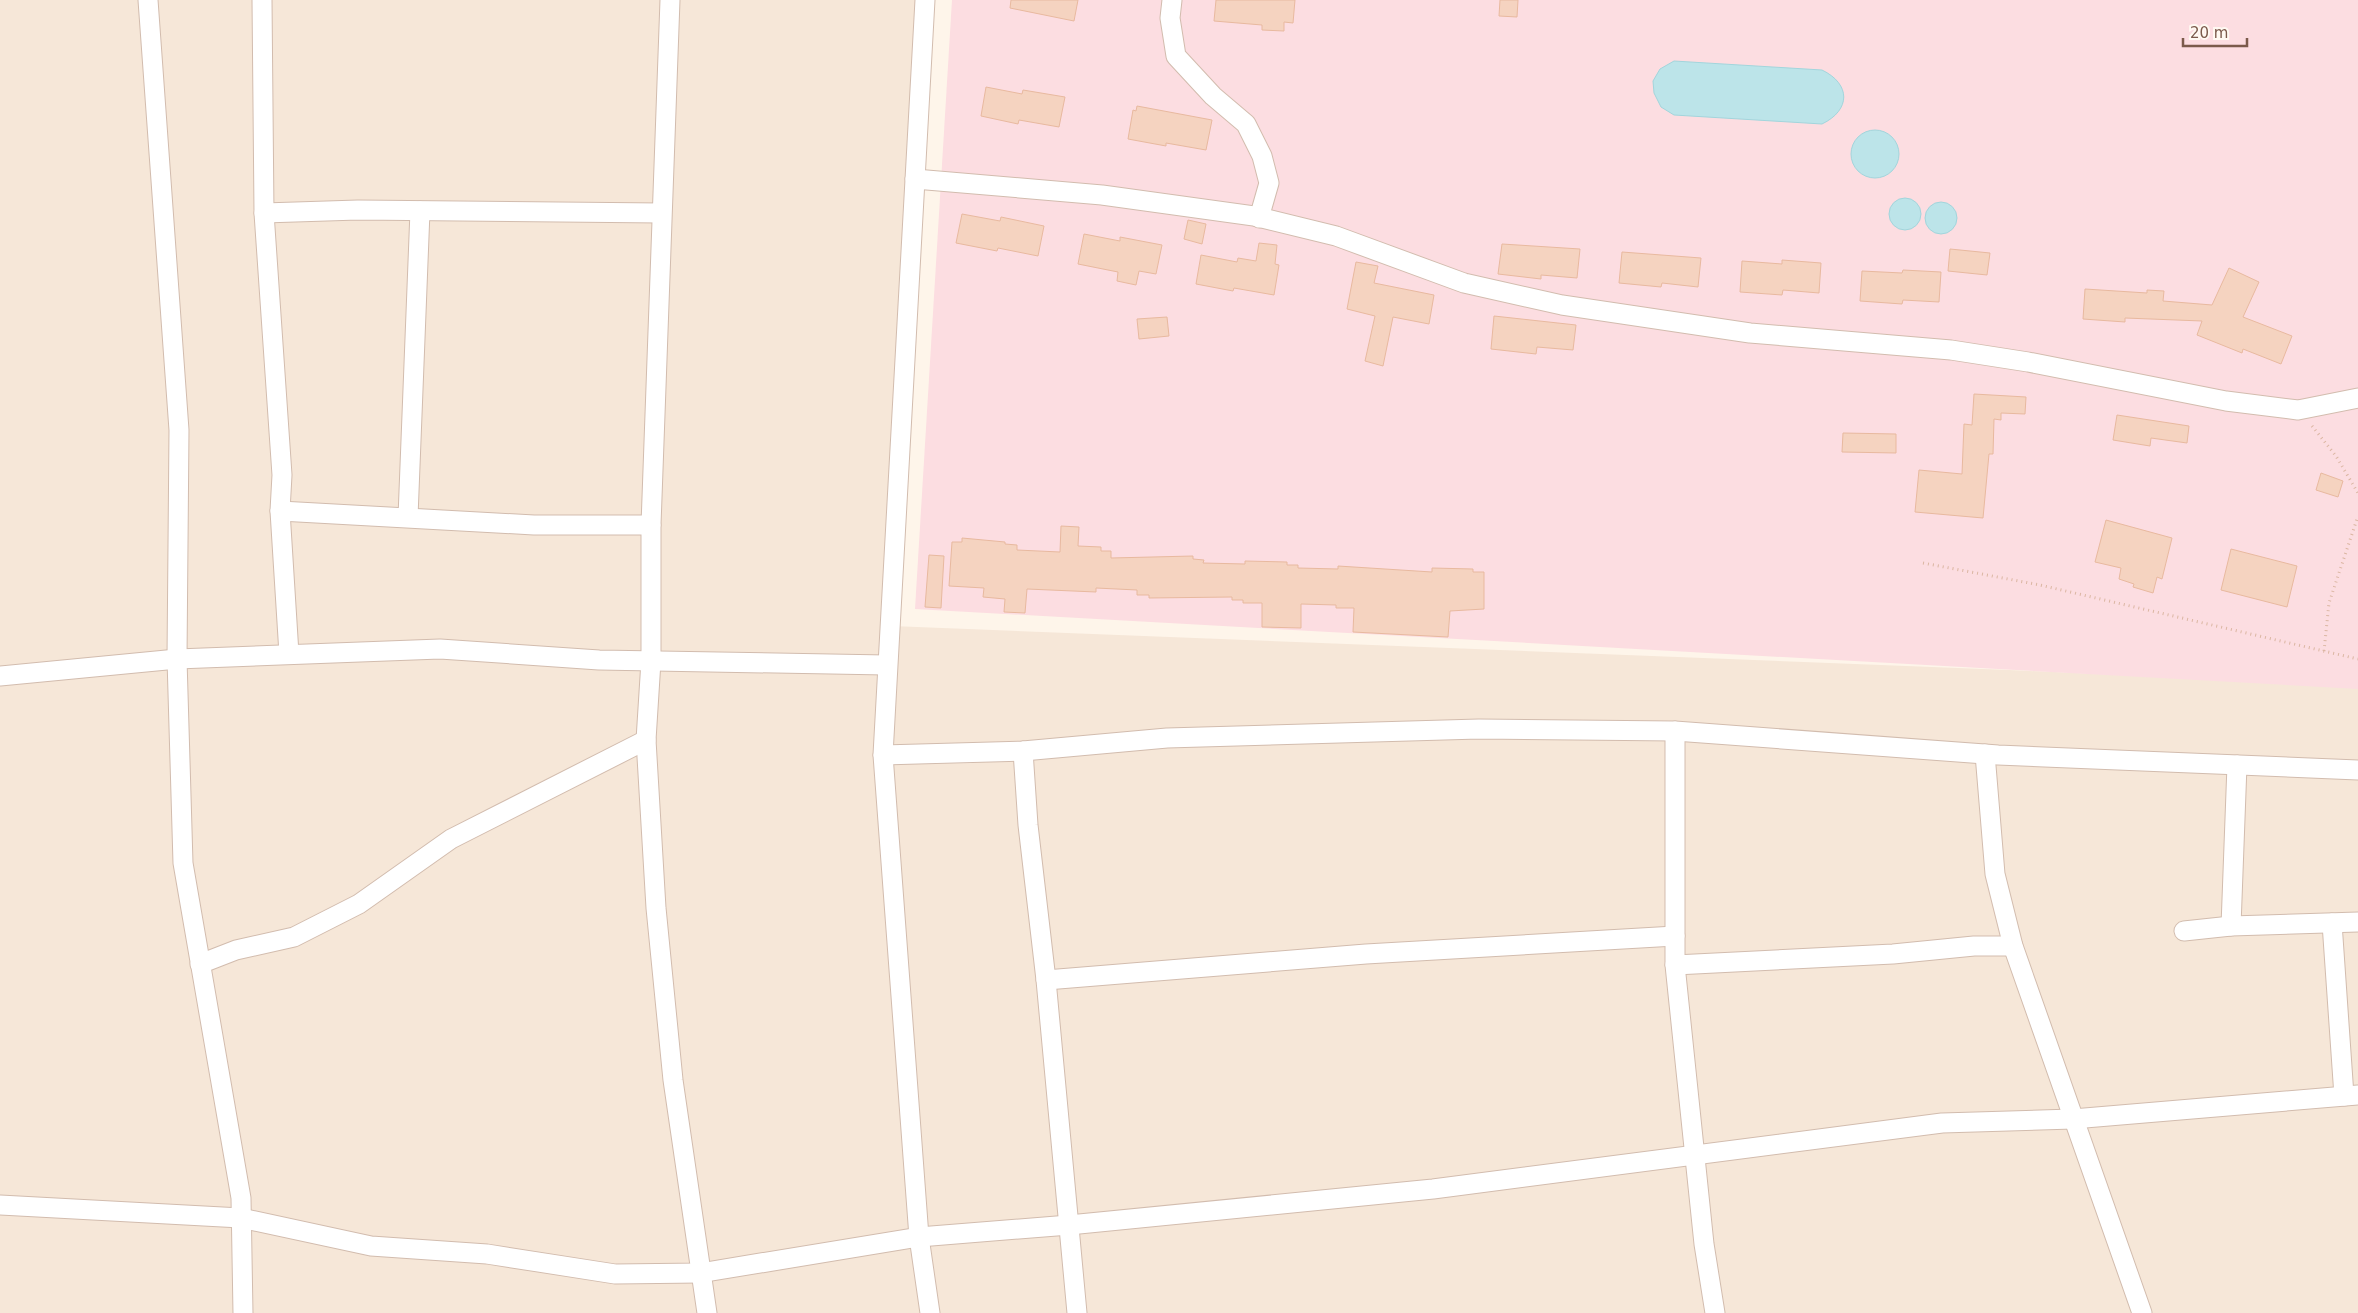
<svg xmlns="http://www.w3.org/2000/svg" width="2358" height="1313" viewBox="0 0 2358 1313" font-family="'DejaVu Sans',sans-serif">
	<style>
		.residential { fill: #f6e7d8 }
		.medical { fill: #fcdde1 }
		.water { fill: #bce4e9; stroke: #a2d5dc }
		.building { fill: #f5d3c0; stroke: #e8b99f }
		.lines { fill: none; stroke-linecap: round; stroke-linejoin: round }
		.minor-casing { stroke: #d2bcae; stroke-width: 21 }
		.path { stroke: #dbb6a2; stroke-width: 3; stroke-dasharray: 1 4; stroke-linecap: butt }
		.minor { stroke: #fff; stroke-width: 19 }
	</style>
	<rect width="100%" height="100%" fill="#fef5ea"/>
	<!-- residential -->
	<polygon class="residential" points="0,0 922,0 892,626 2009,670 2358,686 2358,1313 0,1313"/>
	<!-- medical -->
	<polygon class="medical" points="952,0 2358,0 2358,689 915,609"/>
	<!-- water -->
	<g class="water">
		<path d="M1674,61L1822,70C1851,84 1851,110 1822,124L1674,115L1661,107L1654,93L1653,81L1660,69Z"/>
		<circle cx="1875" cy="154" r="24"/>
		<circle cx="1905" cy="214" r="16"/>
		<circle cx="1941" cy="218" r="16"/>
	</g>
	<!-- building -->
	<g class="building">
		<polygon points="1011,0 1078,0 1074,21 1010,8"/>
		<polygon points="1216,0 1295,0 1293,23 1284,22 1284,31 1262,30 1262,25 1214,21"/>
		<polygon points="1500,0 1518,0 1517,17 1499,16"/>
		<polygon points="986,87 1022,94 1023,90 1065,97 1059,127 1019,120 1018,124 981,116"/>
		<polygon points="1137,106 1212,120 1206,150 1166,143 1166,146 1128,139 1133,110 1136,111"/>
		<polygon points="962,214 1000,221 1001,217 1044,226 1038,256 998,248 997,251 956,243"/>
		<polygon points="1188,220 1206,224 1202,244 1184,239"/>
		<polygon points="1084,234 1120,241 1120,237 1162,245 1156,274 1139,271 1136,285 1117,281 1118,272 1078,264"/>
		<polygon points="1259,243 1277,245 1275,264 1279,265 1274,295 1234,288 1233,291 1196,284 1201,255 1237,262 1238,258 1256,261"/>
		<polygon points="1502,244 1580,249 1577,278 1541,275 1541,279 1498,274"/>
		<polygon points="1950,249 1990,253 1987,275 1948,271"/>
		<polygon points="1622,252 1701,258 1698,287 1662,283 1661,287 1619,283"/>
		<polygon points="1782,260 1821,263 1819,293 1783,290 1782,295 1740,292 1742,261 1782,264"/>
		<polygon points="1356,262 1378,266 1374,283 1434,295 1429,324 1393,317 1383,366 1365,361 1375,316 1347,309"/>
		<polygon points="2229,268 2259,282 2243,317 2292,336 2281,364 2243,349 2242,353 2197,335 2202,321 2125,318 2125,322 2083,319 2085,289 2147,293 2147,290 2164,291 2163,301 2212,305"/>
		<polygon points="1903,270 1941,272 1939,302 1903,300 1902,304 1860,301 1862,271 1902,273"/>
		<polygon points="1494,316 1576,325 1573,350 1537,347 1536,354 1491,349"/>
		<polygon points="1167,317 1169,336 1139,339 1137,319"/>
		<polygon points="1974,394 2026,397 2025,414 2001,413 2001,420 1994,419 1993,454 1989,454 1983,518 1915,512 1919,470 1962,474 1964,424 1972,425"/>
		<polygon points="2117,415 2189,426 2187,443 2151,438 2150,446 2113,440"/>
		<polygon points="1843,433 1896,434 1896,453 1842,452"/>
		<polygon points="2321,473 2343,481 2338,497 2316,490"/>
		<polygon points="2106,520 2172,538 2162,579 2157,577 2153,593 2133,587 2134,584 2119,579 2121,568 2095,562"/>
		<polygon points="1061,526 1079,527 1078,546 1101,547 1101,551 1111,551 1111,558 1193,556 1193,559 1204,560 1203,563 1245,564 1245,561 1287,562 1287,565 1298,565 1298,568 1338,569 1338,566 1432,572 1432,568 1473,569 1473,572 1484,572 1484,609 1450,611 1448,637 1353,632 1354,608 1336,608 1336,605 1301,604 1301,628 1262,627 1262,603 1243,603 1243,600 1232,600 1232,597 1149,598 1149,595 1137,595 1137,590 1096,588 1096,592 1027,589 1025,613 1004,612 1005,599 983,597 984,588 949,586 952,542 962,542 962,538 1005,542 1005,544 1017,545 1017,550 1060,552"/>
		<polygon points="2231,549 2297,566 2287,607 2221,590"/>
		<polygon points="929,555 944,556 941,608 925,607"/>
	</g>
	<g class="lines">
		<!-- minor casing -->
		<g class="minor-casing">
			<g id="minor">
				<polyline points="148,0 179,430 177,659 183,863 241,1198 243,1313"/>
				<polyline points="262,0 264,213 282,475 280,511 289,654"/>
				<polyline points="670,0 651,525 651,661 646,740 656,908 673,1080 707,1313"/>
				<polyline points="925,0 883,755 919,1237 930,1313"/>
				<polyline points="1172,0 1170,18 1176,56 1213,96 1246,124 1262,156 1269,183 1259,218"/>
				<polyline points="915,179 1102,195 1254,216 1336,236 1464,283 1562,305 1750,333 1951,350 2028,362 2226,401 2298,410 2358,398"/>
				<polyline points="264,213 358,210 661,213"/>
				<polyline points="280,511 534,525 651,525"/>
				<polyline points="408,517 420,211"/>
				<polyline points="0,676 177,659 440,649 599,660 886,665"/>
				<polyline points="1675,731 1675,965 1704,1244 1715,1313"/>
				<polyline points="1023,751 1028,825 1046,980 1077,1313"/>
				<polyline points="1985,754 1995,874 2013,946 2142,1313"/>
				<polyline points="883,755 1023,751 1167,738 1479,729 1675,731 1998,755 2358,770"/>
				<polyline points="2332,923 2344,1096"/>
				<polyline points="2231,926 2237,765"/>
				<polyline points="2184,931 2231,926 2358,922"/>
				<polyline points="200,964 236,950 294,937 359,904 451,839 646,740"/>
				<polyline points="1675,965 1893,954 1974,946 2013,946"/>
				<polyline points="1046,980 1366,954 1675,936"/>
				<polyline points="0,1205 241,1218 371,1246 487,1254 615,1274 700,1273 919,1237 1069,1225 1433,1189 1942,1123 2073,1119 2358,1095"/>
			</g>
		</g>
		<!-- path -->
		<g class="path">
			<polyline points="2312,426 2336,456 2358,493"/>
			<polyline points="1923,563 2040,585 2358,659"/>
			<polyline points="2324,651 2329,603 2358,516"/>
		</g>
		<!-- minor -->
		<use href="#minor" class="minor"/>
	</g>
	<!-- scale -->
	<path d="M2183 38v8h64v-8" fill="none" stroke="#7b5a4b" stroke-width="2.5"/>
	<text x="2190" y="38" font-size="15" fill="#7b5a4b" stroke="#fff9f2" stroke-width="4" paint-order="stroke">20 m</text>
</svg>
